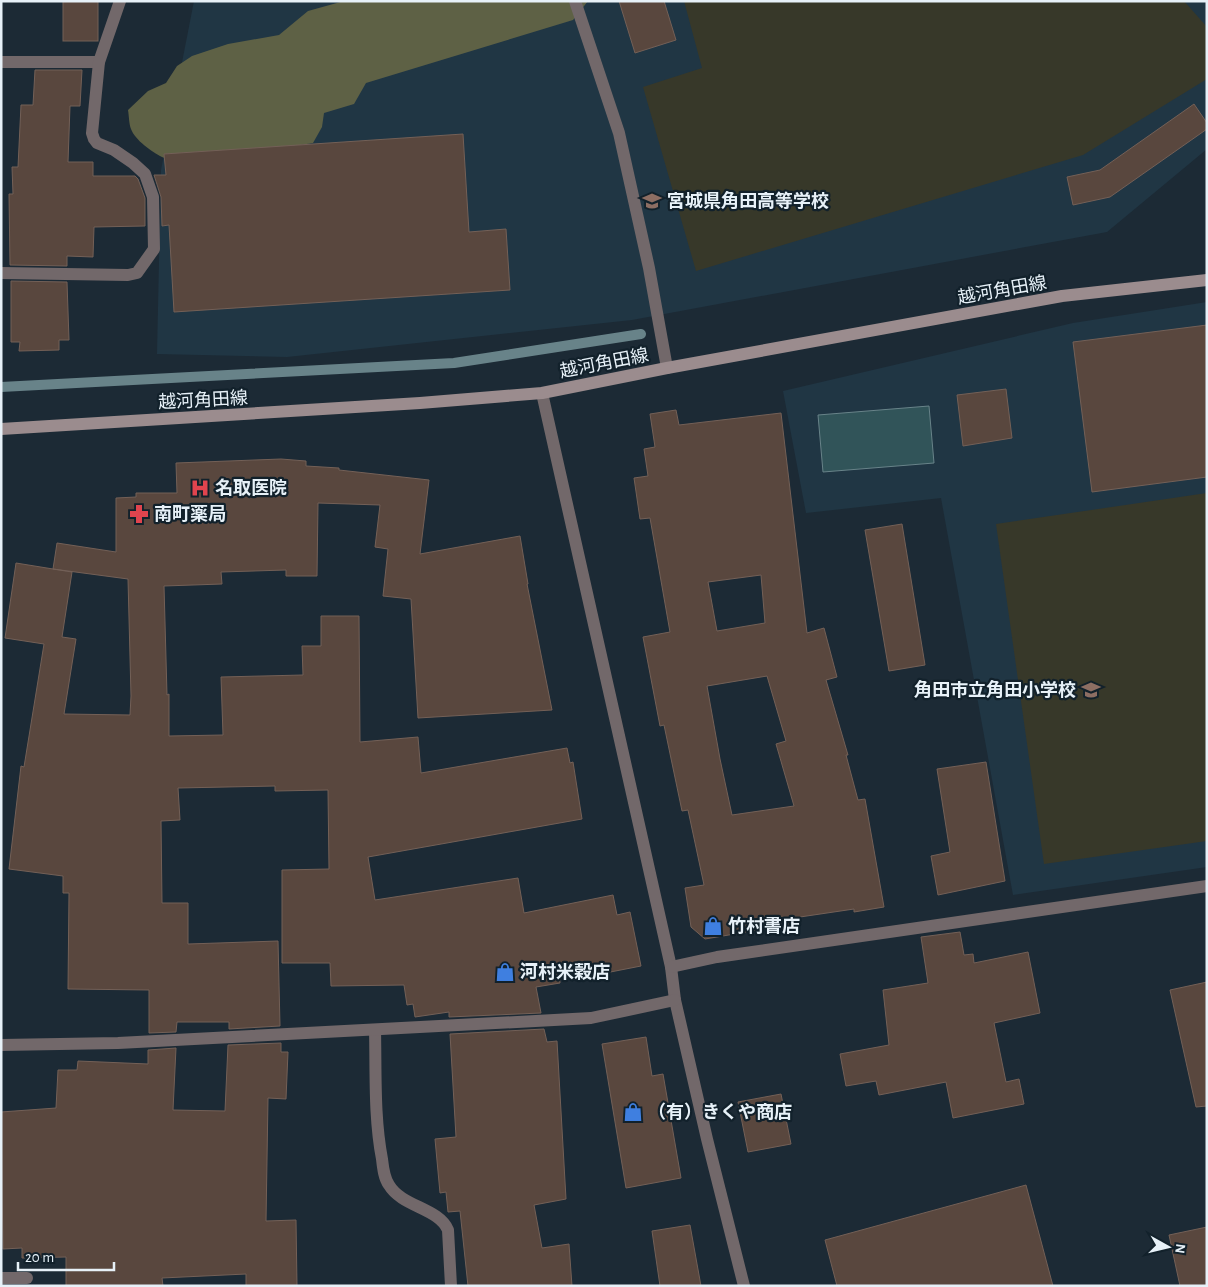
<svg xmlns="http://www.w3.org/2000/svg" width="1208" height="1287" viewBox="0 0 1208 1287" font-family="'Alegreya Sans','Noto Sans JP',sans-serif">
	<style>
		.built { fill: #203644 }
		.green { fill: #373829 }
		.forest { fill: #5e6145 }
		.water { fill: #315459; stroke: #688389 }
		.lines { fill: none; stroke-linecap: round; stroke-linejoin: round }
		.stream { stroke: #688389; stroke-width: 10 }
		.building { fill: #59473e; stroke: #736057; fill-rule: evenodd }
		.minor { stroke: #72686a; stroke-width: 12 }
		.secondary { stroke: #9b8c8e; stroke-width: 12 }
		.labels { text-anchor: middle; stroke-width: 4.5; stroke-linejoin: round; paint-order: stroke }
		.poi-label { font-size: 18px; font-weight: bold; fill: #e7f1f8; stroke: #12212b; text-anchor: start }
		.street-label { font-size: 18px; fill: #e7f1f8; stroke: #12212b }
	</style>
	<rect width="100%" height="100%" fill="#1c2a35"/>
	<!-- built -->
	<g class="built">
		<polygon points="194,1 1207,1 1207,149 1107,232 632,320 287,357 157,354 161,170"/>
		<polygon points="1207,302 1207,867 1013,895 941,498 806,513 783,391 1073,323"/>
	</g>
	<!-- green -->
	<g class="green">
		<polygon points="684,1 1184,1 1207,27 1207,79 1083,155 696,271 643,87 702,68"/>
		<polygon points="1207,493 1207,841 1044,864 996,524"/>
	</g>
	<!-- forest -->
	<path class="forest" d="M344,1H588L573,20L366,83L354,104L324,113L322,127L313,143C290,147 177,165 162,157C152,152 135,140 131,129C129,124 129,116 128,110L148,91L166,83L177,66L192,56L228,44L279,35L308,11Z"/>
	<!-- water -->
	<polygon class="water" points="929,406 934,463 823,472 818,415"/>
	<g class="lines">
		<!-- stream -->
		<polyline class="stream" points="1,387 454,363 641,334"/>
	</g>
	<!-- building -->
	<g class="building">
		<rect x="63" y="1" width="35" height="40"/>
		<polygon points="619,1 664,1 676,40 635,53"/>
		<polygon points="35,70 82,70 80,106 70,106 68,162 93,162 93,176 135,176 138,179 145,198 145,226 94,227 93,257 67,256 67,266 10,265 9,194 13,194 12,167 18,167 21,105 33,105"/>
		<polygon points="1194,104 1207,123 1207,129 1110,197 1073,205 1067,177 1100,170"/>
		<polygon points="463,134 469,232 506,229 510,290 174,312 169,225 162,226 161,197 154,175 166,175 164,154"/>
		<polygon points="11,281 67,282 69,340 59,340 59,350 19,351 20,342 11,342"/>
		<polygon points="1207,325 1207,477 1092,492 1073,342"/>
		<polygon points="1006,389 1012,438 963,446 957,395"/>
		<path d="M676,410L679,425L781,413L807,633L824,628L837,677L826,680L848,755H846L858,800L865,799L884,907L854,912V909L800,917L794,924L705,939L691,927L685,888L704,885L688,810L682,811L664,725L660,726L643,637L670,632L650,518L640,519L634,478L648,476L644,449L655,447L650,414ZM761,575L765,623L717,631L708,582ZM767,676L786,741L776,744L794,806L732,815L720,759L707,686Z"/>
		<path d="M281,459L306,461V466L339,468V470L429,480L420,554L520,536L528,584H527L552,710L418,718L411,599L383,596L388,549L375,547L380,505L318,503L317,576H286V570L221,572L222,584L164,586L167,695L169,694V736L223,735L221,677L303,675L302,646H321V616H359L360,742L418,737L421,773L567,748L570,763L573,762L582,819L368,857L375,900L518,878L524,913L613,895L617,915L630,912L641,966L590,976L588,966L559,970L560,983L536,987L541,1013L449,1017V1012L415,1017L413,1004L407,1005L404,985L331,986L330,963H282V870L329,869L328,790L275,791V786L178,788L180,820L161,821L162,903H188V944L278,941L280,1026L229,1029V1022H177L176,1032L149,1033V990L68,989L69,893H63V876L9,869L21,766L24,767L44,644L5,638L16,563L53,569L57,543L116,552V498L136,497V493H177L176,463ZM53,569L128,579L131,696L130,715L64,714L76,639L62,637L72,572Z"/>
		<polygon points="902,524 925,665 889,671 865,530"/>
		<polygon points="986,762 1005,881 938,895 931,856 950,852 937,769"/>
		<polygon points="960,932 964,955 973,954 974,963 1028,952 1040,1013 994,1023 1006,1082 1019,1079 1024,1104 953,1118 946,1082 879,1095 876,1081 846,1086 840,1054 889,1045 883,990 928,983 921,937"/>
		<polygon points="1207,982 1207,1106 1196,1107 1170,990"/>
		<polygon points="544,1029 547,1042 557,1041 566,1199 534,1205 542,1248 569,1244 572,1286 468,1286 460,1211 448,1212 446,1192 440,1193 435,1139 456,1137 450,1034"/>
		<polygon points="646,1037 652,1076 663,1074 681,1178 626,1188 602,1044"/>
		<polygon points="281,1043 281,1052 288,1052 286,1099 268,1098 266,1221 296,1220 297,1286 246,1286 246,1274 162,1278 163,1286 66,1286 66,1257 22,1258 22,1248 3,1249 1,1112 56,1108 58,1070 77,1070 78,1061 148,1064 148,1050 176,1048 173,1110 225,1111 228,1045"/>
		<polygon points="781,1094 791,1144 748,1152 738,1102"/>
		<polygon points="1026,1185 1053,1286 837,1286 825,1240"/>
		<polygon points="690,1225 701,1286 660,1286 652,1231"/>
		<polygon points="1207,1227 1207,1286 1180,1286 1169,1235"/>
	</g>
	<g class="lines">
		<!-- minor -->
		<g class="minor">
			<polyline points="575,1 619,133 649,268 667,368"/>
			<polyline points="1,62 99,62"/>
			<polyline points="1,273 128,275 137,273 154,249 153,197 145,174 133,163 114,150 97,143 94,139 92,133 99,62 120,1"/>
			<polyline points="542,393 671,967 675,1000 707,1139 744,1286"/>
			<polyline points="671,967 717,957 1207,886"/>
			<path d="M375,1030C376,1073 374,1117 382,1159C383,1168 384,1178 389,1185C402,1207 439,1208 448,1230L451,1286"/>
			<polyline points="1,1045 118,1043 591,1018 675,1000"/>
			<polyline points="1,1278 27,1278"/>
		</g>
		<!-- secondary -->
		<polyline class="secondary" points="1,429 420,403 542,393 667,368 1062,296 1207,280"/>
	</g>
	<!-- icons -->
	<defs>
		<g id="school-bare" transform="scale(1.5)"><path d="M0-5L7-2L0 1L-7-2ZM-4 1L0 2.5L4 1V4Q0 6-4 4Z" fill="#8d6e63" stroke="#12212b" stroke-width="2.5" paint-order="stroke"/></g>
		<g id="hospital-bare" transform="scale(1.5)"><path d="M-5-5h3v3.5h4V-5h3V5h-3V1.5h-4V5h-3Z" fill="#e0444e" stroke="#12212b" stroke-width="2.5" paint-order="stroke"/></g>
		<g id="pharmacy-bare" transform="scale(1.5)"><path d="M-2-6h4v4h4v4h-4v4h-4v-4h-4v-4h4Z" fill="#e0444e" stroke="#12212b" stroke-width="2.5" paint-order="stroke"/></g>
		<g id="shop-bare" transform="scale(1.5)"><path d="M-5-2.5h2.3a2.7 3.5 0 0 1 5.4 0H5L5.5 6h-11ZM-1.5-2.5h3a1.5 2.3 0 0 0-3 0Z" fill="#3f7fe0" stroke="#12212b" stroke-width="2.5" paint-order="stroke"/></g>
	</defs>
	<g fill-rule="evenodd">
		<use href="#school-bare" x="652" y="201"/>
		<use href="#hospital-bare" x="200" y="488"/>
		<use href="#pharmacy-bare" x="139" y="514"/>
		<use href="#school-bare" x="1091" y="690"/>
		<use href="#shop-bare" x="713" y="926"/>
		<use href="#shop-bare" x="505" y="972"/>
		<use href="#shop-bare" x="633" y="1112"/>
	</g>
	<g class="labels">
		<!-- poi labels -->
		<g class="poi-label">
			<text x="667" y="207">宮城県角田高等学校</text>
			<text x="215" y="494">名取医院</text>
			<text x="154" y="520">南町薬局</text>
			<text x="1076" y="696" text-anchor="end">角田市立角田小学校</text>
			<text x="728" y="932">竹村書店</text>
			<text x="520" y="978">河村米穀店</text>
			<text x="648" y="1118">（有）きくや商店</text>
		</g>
		<!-- street labels -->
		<g class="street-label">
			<text transform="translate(1002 290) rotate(-10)" y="6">越河角田線</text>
			<text transform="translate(604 363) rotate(-11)" y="6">越河角田線</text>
			<text transform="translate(203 400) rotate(-3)" y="6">越河角田線</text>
		</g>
	</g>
	<!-- border -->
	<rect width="1208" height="1287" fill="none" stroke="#e7f1f8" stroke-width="5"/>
	<!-- north arrow -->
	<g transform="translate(1168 1247) rotate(98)" stroke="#12212b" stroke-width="4" paint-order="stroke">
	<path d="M0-4L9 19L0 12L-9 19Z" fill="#e7f1f8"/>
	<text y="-8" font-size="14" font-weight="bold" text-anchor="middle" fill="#e7f1f8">N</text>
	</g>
	<!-- scale -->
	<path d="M18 1262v8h96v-8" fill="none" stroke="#e7f1f8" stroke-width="2.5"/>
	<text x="25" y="1262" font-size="15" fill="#e7f1f8" stroke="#12212b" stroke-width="4" paint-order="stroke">20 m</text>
</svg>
